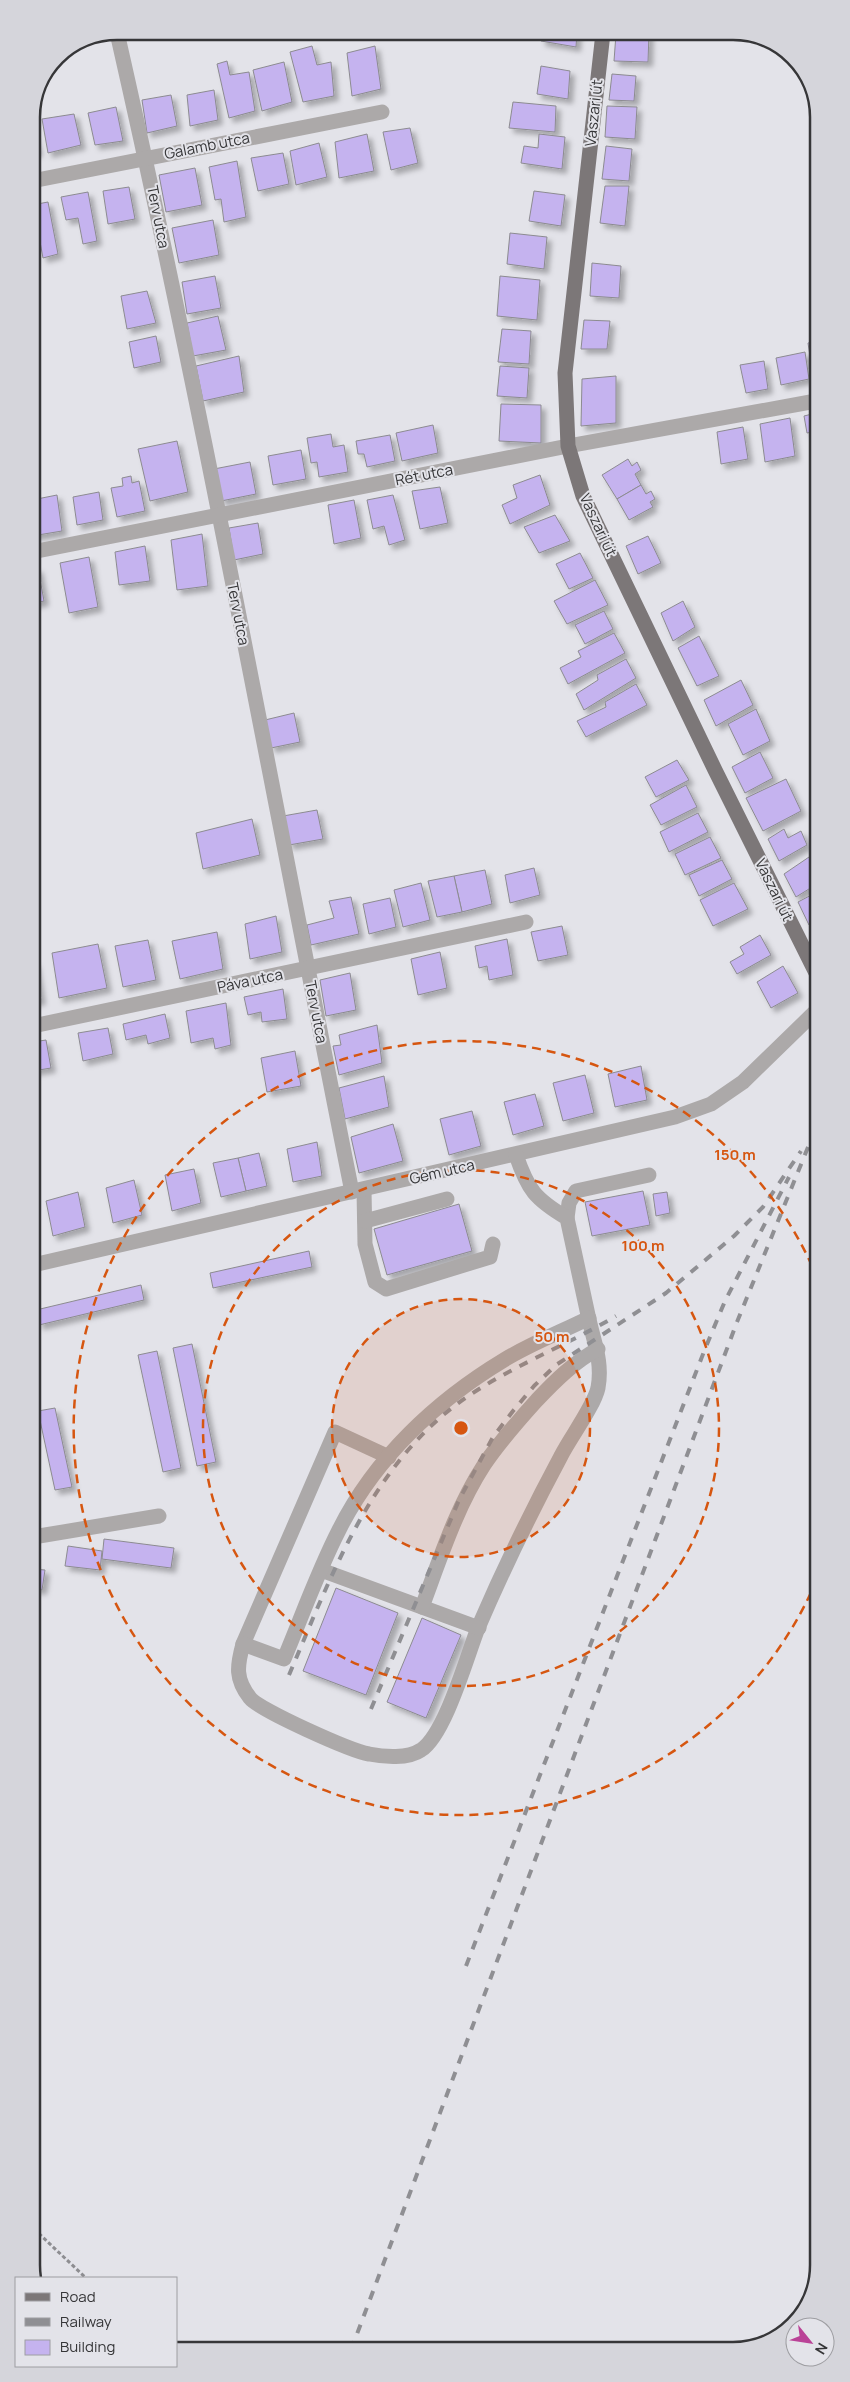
<svg xmlns="http://www.w3.org/2000/svg" width="850" height="2382" viewBox="0 0 850 2382" font-family="Manrope,sans-serif">
	<style>
		.building { fill: #c5b3ef; stroke: #8c8b90; filter: url(#shadow) }
		.lines { fill: none; stroke-linecap: round; stroke-linejoin: round }
		.path { stroke: #8d8d91; stroke-width: 3; stroke-dasharray: 4 2.5; stroke-linecap: butt }
		.minor { stroke: #aca9a9; stroke-width: 15 }
		.major { stroke: #7c7778; stroke-width: 15 }
		.rail { stroke: #8f8f93; stroke-width: 4; stroke-dasharray: 9 9; stroke-linecap: butt }
		.ring { fill: none; stroke: #d65610; stroke-width: 2.5; stroke-dasharray: 9 6 }
		.labels { text-anchor: middle; stroke-width: 4; stroke-linejoin: round; paint-order: stroke }
		.street-label { font-size: 15px; fill: #363638; stroke: #e3e3e9 }
		.rim { fill: none; stroke: #363638; stroke-width: 2.5 }
		.centre { fill: #d65610; stroke: #e3e3e9; stroke-width: 2.5 }
		.ring-label { font-size: 15px; text-anchor: middle; font-weight: bold; fill: #d65610; stroke: #e3e3e9; stroke-width: 4; stroke-linejoin: round; paint-order: stroke }
	</style>
	<defs>
		<filter id="shadow"><feDropShadow dx="4.5" dy="4.5" stdDeviation="2.5" flood-color="#0004"/></filter>
	</defs>
	<rect width="100%" height="100%" fill="#e3e3e9"/>
	<!-- building -->
	<g class="building">
		<polygon points="542,33 577,33 576,47 541,41"/>
		<polygon points="649,33 648,62 614,61 616,34"/>
		<polygon points="312,46 317,65 331,62 334,96 303,102 290,52"/>
		<polygon points="375,46 381,89 352,96 347,53"/>
		<polygon points="227,61 230,75 249,72 255,111 229,118 217,64"/>
		<polygon points="284,62 292,102 262,111 253,70"/>
		<polygon points="541,66 570,71 568,99 537,94"/>
		<polygon points="612,74 636,76 634,101 609,100"/>
		<polygon points="214,90 218,120 190,126 187,95"/>
		<polygon points="171,95 177,126 147,133 142,100"/>
		<polygon points="513,102 556,106 555,132 509,128"/>
		<polygon points="607,106 637,107 635,139 605,137"/>
		<polygon points="116,107 123,141 95,145 88,113"/>
		<polygon points="74,114 81,145 48,153 42,119"/>
		<polygon points="31,123 38,152 31,153"/>
		<polygon points="410,128 418,163 391,170 383,132"/>
		<polygon points="367,134 374,171 339,178 335,142"/>
		<polygon points="539,134 565,137 562,169 521,163 524,146 538,148"/>
		<polygon points="319,143 327,177 296,185 290,151"/>
		<polygon points="606,146 632,149 629,181 602,179"/>
		<polygon points="283,153 289,184 258,191 251,158"/>
		<polygon points="237,161 246,217 224,222 221,199 215,200 209,167"/>
		<polygon points="195,168 202,205 166,212 159,175"/>
		<polygon points="605,186 629,186 625,226 600,223"/>
		<polygon points="129,187 135,219 108,224 103,191"/>
		<polygon points="534,191 565,195 561,226 529,221"/>
		<polygon points="88,192 97,241 83,244 78,218 66,220 61,197"/>
		<polygon points="48,202 58,254 43,258 38,231 32,233 32,205"/>
		<polygon points="213,220 219,255 179,263 172,228"/>
		<polygon points="510,233 547,237 544,269 507,264"/>
		<polygon points="592,263 621,266 619,298 590,296"/>
		<polygon points="215,276 221,308 187,314 182,282"/>
		<polygon points="500,276 540,280 537,320 497,316"/>
		<polygon points="147,291 156,323 127,329 121,296"/>
		<polygon points="218,316 226,350 193,356 187,323"/>
		<polygon points="584,320 610,321 607,349 581,349"/>
		<polygon points="502,329 531,331 529,364 498,362"/>
		<polygon points="156,336 161,362 134,368 129,342"/>
		<polygon points="816,341 816,376 813,376 808,343"/>
		<polygon points="805,352 809,379 781,385 776,358"/>
		<polygon points="239,356 244,392 203,401 196,366"/>
		<polygon points="764,361 768,389 746,393 740,365"/>
		<polygon points="500,366 529,368 527,398 497,396"/>
		<polygon points="616,376 616,423 581,426 582,379"/>
		<polygon points="501,404 541,405 541,443 499,441"/>
		<polygon points="816,413 816,447 813,432 807,433 804,416"/>
		<polygon points="790,418 795,456 765,462 760,424"/>
		<polygon points="433,425 438,453 402,461 396,433"/>
		<polygon points="743,427 748,459 721,464 717,432"/>
		<polygon points="331,434 333,447 344,445 348,472 319,477 317,462 311,463 307,438"/>
		<polygon points="390,435 395,461 367,467 364,454 358,454 356,441"/>
		<polygon points="177,441 188,492 150,501 138,449"/>
		<polygon points="301,450 306,479 273,485 268,456"/>
		<polygon points="628,459 632,466 637,462 641,470 635,474 641,485 617,499 602,475"/>
		<polygon points="250,462 256,494 221,501 214,469"/>
		<polygon points="540,475 550,505 510,524 502,505 517,498 513,485"/>
		<polygon points="131,476 132,483 139,481 145,511 117,517 111,488 123,486 122,478"/>
		<polygon points="641,485 646,494 651,491 655,499 650,502 653,507 629,520 617,499"/>
		<polygon points="440,487 448,523 420,529 412,491"/>
		<polygon points="99,492 103,520 77,525 73,497"/>
		<polygon points="57,495 62,531 32,536 32,500"/>
		<polygon points="393,495 405,540 389,545 384,526 373,529 367,500"/>
		<polygon points="354,500 361,538 334,544 328,505"/>
		<polygon points="555,515 570,541 539,553 524,527"/>
		<polygon points="258,523 263,554 234,560 229,528"/>
		<polygon points="202,534 208,586 177,590 171,540"/>
		<polygon points="648,536 661,563 638,574 626,546"/>
		<polygon points="145,546 150,581 119,585 115,552"/>
		<polygon points="580,553 593,578 569,589 556,564"/>
		<polygon points="89,557 98,607 69,613 60,563"/>
		<polygon points="38,568 44,601 32,604 32,569"/>
		<polygon points="595,580 608,605 567,624 554,601"/>
		<polygon points="683,601 695,627 673,641 661,613"/>
		<polygon points="604,611 613,629 585,644 575,625"/>
		<polygon points="614,633 625,653 568,684 560,668 581,657 578,651"/>
		<polygon points="699,636 719,676 697,686 678,648"/>
		<polygon points="626,659 636,678 584,710 576,694 598,680 597,675"/>
		<polygon points="741,680 753,705 716,726 704,700"/>
		<polygon points="636,684 647,705 586,737 577,721 606,707 605,702"/>
		<polygon points="756,709 770,741 743,755 728,724"/>
		<polygon points="294,713 300,742 271,748 265,720"/>
		<polygon points="760,752 773,778 745,793 732,767"/>
		<polygon points="677,760 689,780 656,797 645,777"/>
		<polygon points="786,779 801,811 763,831 746,798"/>
		<polygon points="686,785 697,807 661,825 650,805"/>
		<polygon points="317,810 323,839 289,845 283,816"/>
		<polygon points="698,813 708,832 669,852 660,832"/>
		<polygon points="252,819 260,855 203,869 196,833"/>
		<polygon points="784,829 788,838 801,831 807,845 779,861 768,839"/>
		<polygon points="710,837 721,858 685,875 675,854"/>
		<polygon points="809,857 817,871 817,884 796,897 784,874"/>
		<polygon points="722,860 732,879 699,896 689,875"/>
		<polygon points="534,868 540,895 510,903 505,875"/>
		<polygon points="485,870 492,904 462,912 454,876"/>
		<polygon points="454,876 462,912 437,917 428,881"/>
		<polygon points="421,883 430,920 403,927 394,890"/>
		<polygon points="734,883 748,909 713,926 700,900"/>
		<polygon points="817,892 817,922 809,925 798,902"/>
		<polygon points="351,897 359,934 311,945 307,925 334,918 329,901"/>
		<polygon points="390,898 396,927 369,934 363,904"/>
		<polygon points="276,916 282,952 250,959 245,924"/>
		<polygon points="562,926 568,955 538,961 531,932"/>
		<polygon points="217,932 223,969 180,979 172,941"/>
		<polygon points="760,935 771,955 737,974 730,962 744,954 740,947"/>
		<polygon points="507,939 513,975 489,980 487,966 479,968 475,946"/>
		<polygon points="148,940 156,980 123,987 115,946"/>
		<polygon points="98,944 107,988 59,998 52,953"/>
		<polygon points="440,952 447,988 418,995 411,959"/>
		<polygon points="33,962 35,962 41,1000 33,1002"/>
		<polygon points="783,966 798,993 771,1008 757,982"/>
		<polygon points="350,973 356,1010 326,1016 320,980"/>
		<polygon points="283,989 287,1019 262,1022 261,1012 248,1015 244,997"/>
		<polygon points="226,1003 231,1045 215,1049 213,1038 191,1043 186,1011"/>
		<polygon points="165,1014 170,1038 148,1044 146,1035 126,1040 123,1024"/>
		<polygon points="377,1025 382,1063 339,1075 333,1046 341,1045 339,1035"/>
		<polygon points="108,1028 113,1054 83,1061 78,1033"/>
		<polygon points="46,1040 51,1068 33,1071 33,1042"/>
		<polygon points="295,1051 301,1086 267,1092 261,1058"/>
		<polygon points="641,1066 647,1100 615,1107 608,1074"/>
		<polygon points="585,1075 594,1113 563,1121 553,1083"/>
		<polygon points="384,1076 389,1107 345,1119 339,1088"/>
		<polygon points="535,1094 544,1126 513,1135 504,1102"/>
		<polygon points="472,1111 481,1146 449,1155 440,1119"/>
		<polygon points="393,1124 403,1161 359,1173 351,1137"/>
		<polygon points="317,1142 322,1176 293,1182 287,1149"/>
		<polygon points="259,1153 267,1186 246,1191 238,1158"/>
		<polygon points="238,1158 246,1191 221,1197 213,1163"/>
		<polygon points="194,1169 201,1203 172,1211 165,1175"/>
		<polygon points="134,1180 142,1215 113,1223 106,1188"/>
		<polygon points="643,1191 650,1225 592,1236 585,1202"/>
		<polygon points="78,1192 85,1227 53,1236 46,1201"/>
		<polygon points="667,1192 670,1213 656,1216 653,1194"/>
		<polygon points="459,1204 472,1251 387,1275 374,1229"/>
		<polygon points="309,1251 312,1267 213,1288 210,1273"/>
		<polygon points="141,1285 144,1300 39,1325 36,1310"/>
		<polygon points="192,1344 216,1462 197,1466 173,1348"/>
		<polygon points="157,1351 181,1468 163,1472 138,1355"/>
		<polygon points="55,1408 72,1487 55,1490 38,1411"/>
		<polygon points="104,1539 174,1548 171,1568 102,1559"/>
		<polygon points="68,1546 102,1551 100,1570 65,1566"/>
		<polygon points="33,1569 45,1570 42,1590 33,1589"/>
		<polygon points="336,1588 398,1613 366,1695 303,1671"/>
		<polygon points="422,1618 461,1635 426,1718 387,1702"/>
	</g>
	<g class="lines">
		<!-- path -->
		<polyline class="path" points="34,2229 86,2278"/>
		<!-- minor -->
		<g class="minor">
			<path d="M118,37C205,420 275,807 352,1192"/>
			<polyline points="32,181 382,112"/>
			<polyline points="32,552 568,446 816,401"/>
			<polyline points="33,1026 526,922"/>
			<polyline points="364,1190 365,1244 375,1282 386,1289 490,1257 493,1244"/>
			<polyline points="567,1218 569,1203 576,1191 649,1175"/>
			<polyline points="365,1221 447,1199"/>
			<polyline points="33,1265 675,1117 711,1104 743,1082 817,1010"/>
			<path d="M389,1457L335,1432L243,1644C237,1666 235,1679 250,1698C259,1710 351,1751 369,1754C384,1757 408,1759 421,1750C445,1735 467,1656 478,1628C503,1570 531,1512 561,1456C570,1438 594,1406 598,1388C603,1361 593,1340 588,1315C581,1283 574,1250 567,1218C535,1199 528,1190 516,1155"/>
			<polyline points="33,1537 159,1516"/>
			<polyline points="321,1570 479,1628"/>
			<path d="M422,1607C440,1559 456,1508 484,1465C500,1441 518,1421 537,1400C555,1381 574,1362 598,1349"/>
			<path d="M243,1644L284,1659C302,1616 318,1571 339,1530C375,1458 436,1401 504,1360C530,1344 561,1332 589,1318"/>
		</g>
		<!-- major -->
		<polyline class="major" points="603,33 565,373 568,446 583,496 715,770 817,975"/>
		<!-- rail -->
		<g class="rail">
			<path d="M289,1675C331,1577 369,1470 457,1404C506,1368 564,1347 616,1316"/>
			<polyline points="371,1709 459,1500 493,1437 513,1411 534,1386 556,1365 666,1293 734,1236 763,1207 801,1151"/>
			<polyline points="466,1966 705,1349 725,1301 789,1177"/>
			<polyline points="351,2350 737,1322 817,1125"/>
		</g>
	</g>
	<!-- distance rings -->
	<circle cx="461" cy="1428" r="129" fill="#d65610" fill-opacity=".12"/>
	<g class="ring">
		<circle cx="461" cy="1428" r="129"/>
		<circle cx="461" cy="1428" r="258"/>
		<path d="M817 1579A387 387 0 1 1 817 1277"/>
	</g>
	<g class="labels">
		<!-- street labels -->
		<g class="street-label">
			<text transform="translate(594 113) rotate(-84)" y="5">Vaszari út</text>
			<text transform="translate(207 146) rotate(-11)" y="5">Galamb utca</text>
			<text transform="translate(158 217) rotate(79)" y="5">Terv utca</text>
			<text transform="translate(424 475) rotate(-11)" y="5">Rét utca</text>
			<text transform="translate(598 525) rotate(65)" y="5">Vaszari út</text>
			<text transform="translate(238 614) rotate(79)" y="5">Terv utca</text>
			<text transform="translate(774 890) rotate(64)" y="5">Vaszari út</text>
			<text transform="translate(250 981) rotate(-12)" y="5">Páva utca</text>
			<text transform="translate(316 1012) rotate(79)" y="5">Terv utca</text>
			<text transform="translate(442 1172) rotate(-13)" y="5">Gém utca</text>
		</g>
	</g>
	<!-- crop -->
	<path d="M0 0H850V2382H0ZM117 40H733A77 77 0 0 1 810 117V2265A77 77 0 0 1 733 2342H117A77 77 0 0 1 40 2265V117A77 77 0 0 1 117 40Z" fill="#d5d5db" fill-rule="evenodd"/>
	<path class="rim" d="M117 40H733A77 77 0 0 1 810 117V2265A77 77 0 0 1 733 2342H117A77 77 0 0 1 40 2265V117A77 77 0 0 1 117 40Z"/>
	<circle cx="461" cy="1428" r="8" class="centre"/>
	<g class="ring-label">
		<text x="735" y="1160">150 m</text>
		<text x="643" y="1251">100 m</text>
		<text x="552" y="1342">50 m</text>
	</g>
	<!-- legend -->
	<rect x="15" y="2277" width="162" height="90" fill="#e3e3e9" stroke="#9e9ea2"/>
	<rect x="25" y="2293" width="25" height="8" fill="#7c7778" stroke="#9e9ea2"/>
	<text x="60" y="2302" font-size="15" fill="#363638">Road</text>
	<rect x="25" y="2318" width="25" height="8" fill="#8f8f93" stroke="#9e9ea2"/>
	<text x="60" y="2327" font-size="15" fill="#363638">Railway</text>
	<rect x="25" y="2340" width="25" height="15" fill="#c5b3ef" stroke="#9e9ea2"/>
	<text x="60" y="2352" font-size="15" fill="#363638">Building</text>
	<!-- north arrow -->
	<g transform="translate(810 2342) rotate(120)"><circle r="24" fill="#e3e3e9" stroke="#9e9ea2"/>
	<path d="M0-4L9 19L0 12L-9 19Z" fill="#ba4297"/>
	<text y="-8" font-size="14" font-weight="bold" text-anchor="middle" fill="#363638">N</text>
	</g>
</svg>
